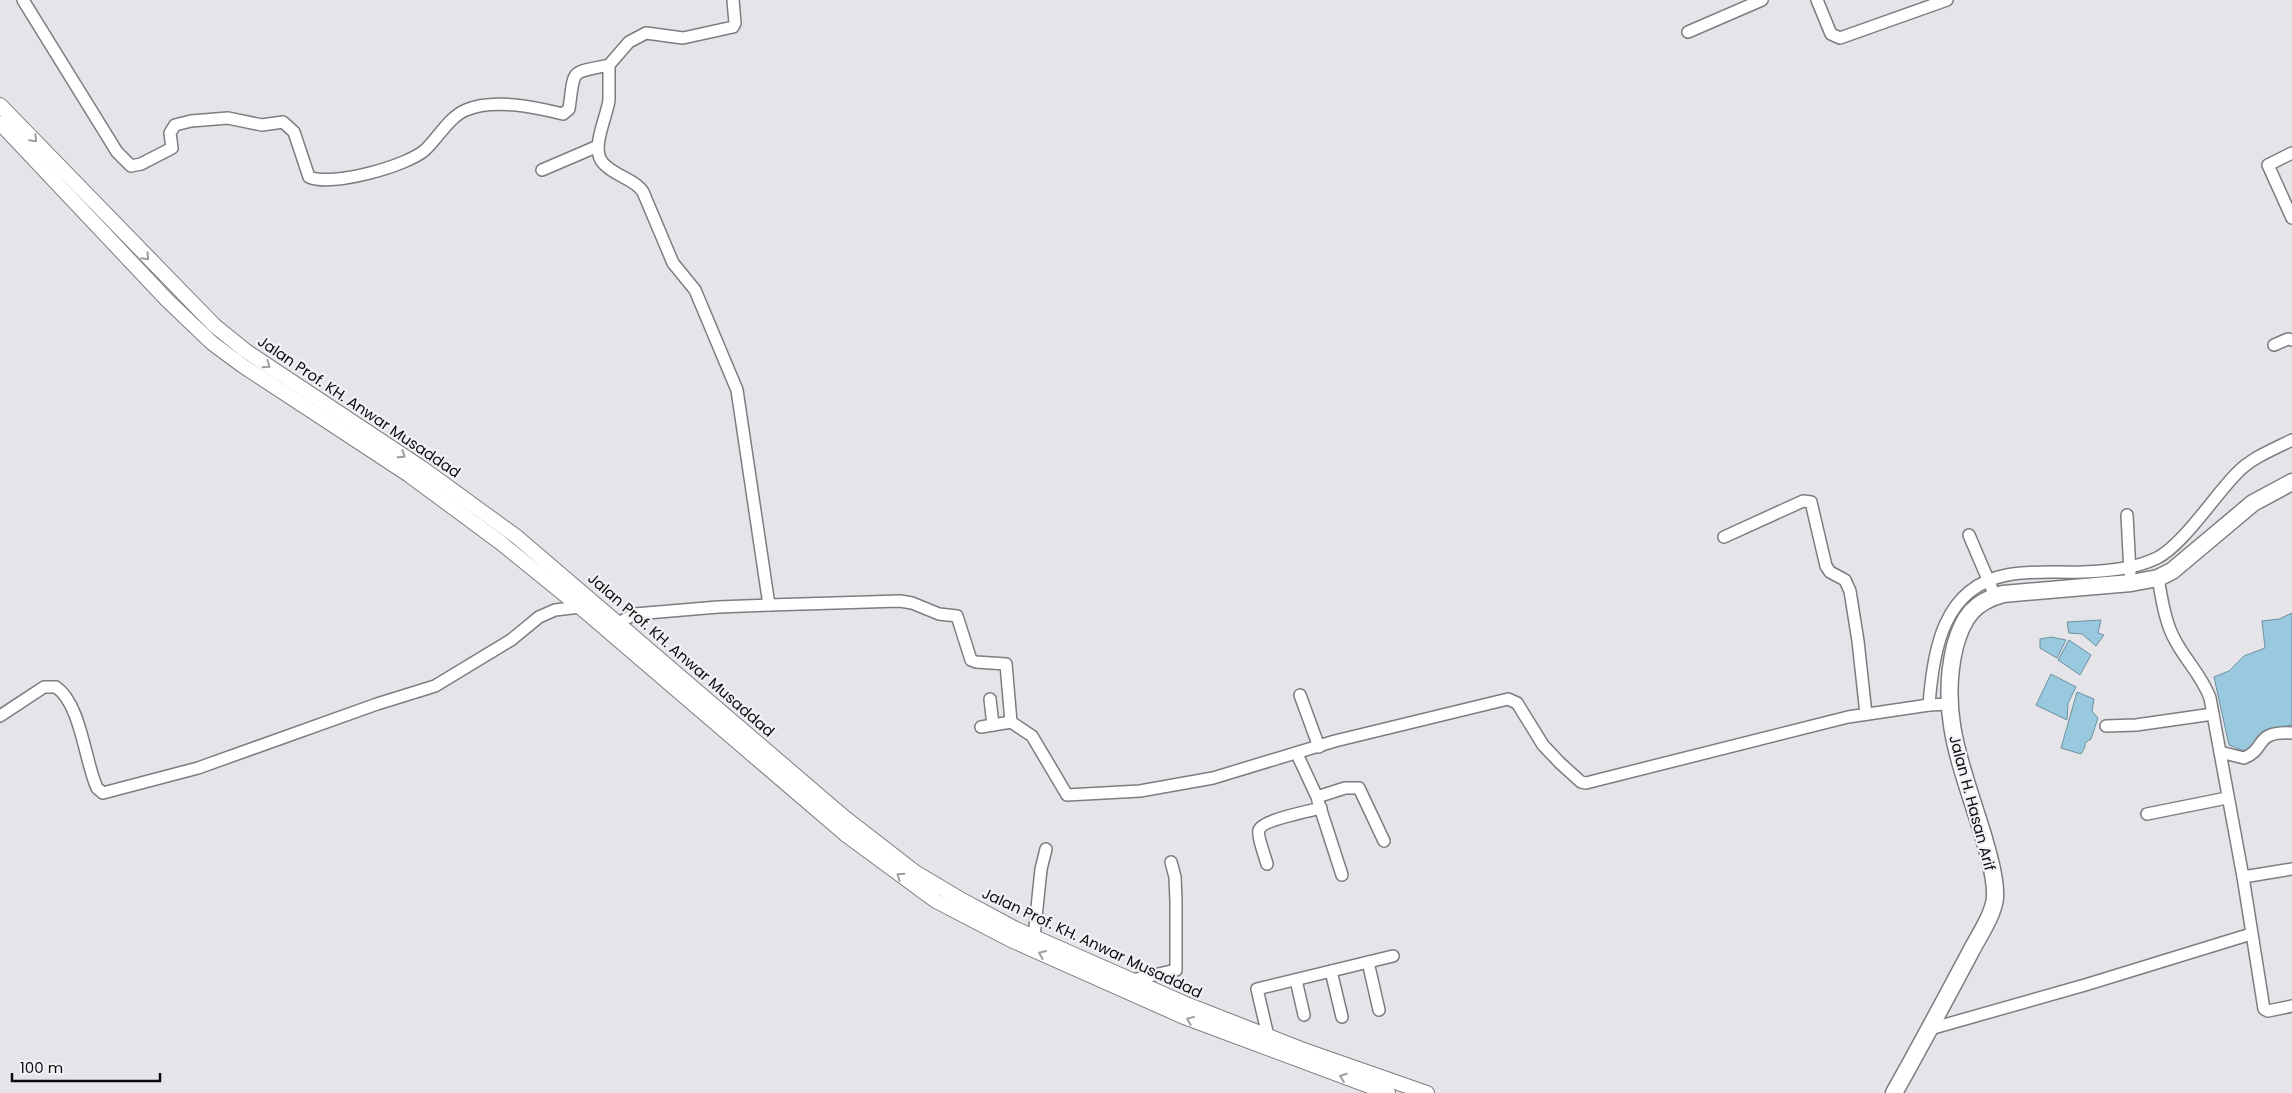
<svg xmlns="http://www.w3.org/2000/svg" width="2292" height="1093" viewBox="0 0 2292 1093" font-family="Poppins,sans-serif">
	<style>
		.water { fill: #98c9df; stroke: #6e91a0 }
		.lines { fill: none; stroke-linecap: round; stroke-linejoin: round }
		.minor-casing { stroke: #7d7c80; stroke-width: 14 }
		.tertiary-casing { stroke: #7d7c80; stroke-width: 16 }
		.secondary-casing { stroke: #7d7c80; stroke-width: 19 }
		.minor { stroke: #fff; stroke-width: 11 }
		.tertiary { stroke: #fff; stroke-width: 14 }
		.secondary { stroke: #fff; stroke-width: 16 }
		.oneway { stroke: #9e9e9f }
		.labels { text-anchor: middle; stroke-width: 4.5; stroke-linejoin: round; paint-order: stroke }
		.street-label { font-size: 15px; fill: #0d0d0e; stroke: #f2f2f6 }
	</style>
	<rect width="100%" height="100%" fill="#e5e5e9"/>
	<!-- water -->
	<g class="water">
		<path d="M2292,613V725C2269,729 2263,736 2249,753L2229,745L2214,677L2229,671L2244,656L2265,648L2262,621L2279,619Z"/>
		<polygon points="2101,620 2098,633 2104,635 2096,646 2082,634 2069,633 2067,622"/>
		<polygon points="2051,637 2066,640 2057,658 2040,648 2040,639"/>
		<polygon points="2069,640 2091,655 2080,675 2058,660"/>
		<polygon points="2051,674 2076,687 2068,703 2067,720 2036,705"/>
		<polygon points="2077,692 2094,699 2092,711 2098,718 2091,739 2085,743 2085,747 2081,754 2061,748"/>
	</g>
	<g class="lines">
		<!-- minor casing -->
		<g class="minor-casing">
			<g id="minor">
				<path d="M23,0L117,152L131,166L141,164L172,148L170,133L175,125L191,121L228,118L262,125L283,122L294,132L309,177C332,187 407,166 425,150C438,138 449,117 466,110C493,98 535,107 563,114L569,109C575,67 569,74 609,65C609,76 609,88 609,100C607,117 590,149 603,163C614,176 635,179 643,192L673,263L695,290L737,390L769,605L900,601L912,603L939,614L957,616L971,660L976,662L1006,664L1011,722L1032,736L1067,795L1140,791L1213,778L1335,741L1508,699L1517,703L1543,745L1560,763L1581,782L1586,783L1848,717L1929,705L1949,704"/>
				<polyline points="1817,0 1831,34 1840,38 1947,0"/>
				<polyline points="1688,32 1762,0"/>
				<polyline points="609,65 629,42 646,33 683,38 733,27 735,23 733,0"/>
				<polyline points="2292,153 2268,165 2292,218"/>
				<polyline points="542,170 598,146"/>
				<polyline points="2274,345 2288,339 2292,340"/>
				<polyline points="2127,515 2130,573"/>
				<polyline points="1969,535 1995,596"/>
				<polyline points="1724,537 1803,501 1811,502 1826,566 1830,572 1845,580 1850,591 1858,641 1866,714"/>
				<path d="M2158,578C2162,600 2165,623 2176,642C2187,662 2202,676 2210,698L2243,877L2264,1009L2268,1011L2292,1006"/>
				<polyline points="618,623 635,614 718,607 769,605"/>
				<polyline points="1300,695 1319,747"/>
				<polyline points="990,699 993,725"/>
				<path d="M1929,705C1933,650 1943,587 2007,575C2032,570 2058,573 2083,572C2108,571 2134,569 2157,558C2183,545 2215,495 2237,473C2251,458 2274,449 2292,440"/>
				<path d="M0,716L44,687H56C81,704 85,762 97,788L103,793L198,768L377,704L435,686L511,640L539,617L555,610L580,607L582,604"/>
				<polyline points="2106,726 2136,725 2213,714"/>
				<polyline points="981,727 1011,722"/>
				<path d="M2220,752L2244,758C2267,749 2253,731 2292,733"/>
				<polyline points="1297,754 1317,797 1345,788 1359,788 1384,841"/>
				<polyline points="1318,801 1342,875"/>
				<polyline points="2147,814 2227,798"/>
				<path d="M1267,864C1265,857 1257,835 1259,830C1262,820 1310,811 1321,808"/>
				<polyline points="2243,877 2292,869"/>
				<polyline points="1034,937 1041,869 1046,849"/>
				<polyline points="1368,962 1379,1010"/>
				<polyline points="1331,971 1342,1017"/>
				<polyline points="1132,980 1176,970 1176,901 1175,877 1171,862"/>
				<polyline points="1296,980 1304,1015"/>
				<polyline points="1930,1029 2085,985 2251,934"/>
				<polyline points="1268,1036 1257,989 1393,956"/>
			</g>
		</g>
		<!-- tertiary casing -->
		<g class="tertiary-casing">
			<g id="tertiary">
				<polyline points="0,105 215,326 246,351 422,468 517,537 844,817 915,872 962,900 1016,929 1186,1004 1301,1049 1427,1093"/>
				<polyline points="0,123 167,300 212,343 243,366 409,475 501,543 580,607 845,834 936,901 1011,940 1184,1017 1388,1093"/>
			</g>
		</g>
		<!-- secondary casing -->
		<g class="secondary-casing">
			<path id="secondary" d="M1894,1093C1920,1047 1945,1000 1970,953C1978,937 1993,916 1995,898C1996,878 1988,853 1983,835C1963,769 1938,716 1955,646C1963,617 1974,602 2003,594L2131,583L2158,578L2172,571L2253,503L2292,482"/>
		</g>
		<!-- minor -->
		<use href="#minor" class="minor"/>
		<!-- tertiary -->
		<use href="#tertiary" class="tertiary"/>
		<!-- secondary -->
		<use href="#secondary" class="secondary"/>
	</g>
	<!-- one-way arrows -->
	<defs><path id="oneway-chevron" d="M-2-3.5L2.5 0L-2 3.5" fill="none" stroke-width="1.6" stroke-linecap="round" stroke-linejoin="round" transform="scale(1.25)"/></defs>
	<g class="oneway">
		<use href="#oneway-chevron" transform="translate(34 139) rotate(45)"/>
		<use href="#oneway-chevron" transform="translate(146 257) rotate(47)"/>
		<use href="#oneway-chevron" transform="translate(267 365) rotate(34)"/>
		<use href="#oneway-chevron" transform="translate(402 455) rotate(33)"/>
		<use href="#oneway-chevron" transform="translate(900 876) rotate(-145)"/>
		<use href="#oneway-chevron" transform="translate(1042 954) rotate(-156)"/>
		<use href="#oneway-chevron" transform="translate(1190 1020) rotate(-158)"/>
		<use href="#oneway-chevron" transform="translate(1343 1077) rotate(-160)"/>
	</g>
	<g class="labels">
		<!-- street labels -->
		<g class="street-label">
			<text transform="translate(359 407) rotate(34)" y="5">Jalan Prof. KH. Anwar Musaddad</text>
			<text transform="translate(681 655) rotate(41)" y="5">Jalan Prof. KH. Anwar Musaddad</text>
			<text transform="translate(1972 803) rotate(75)" y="5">Jalan H. Hasan Arif</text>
			<text transform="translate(1092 943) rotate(25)" y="5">Jalan Prof. KH. Anwar Musaddad</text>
		</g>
	</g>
	<!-- scale -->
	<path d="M12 1073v8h148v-8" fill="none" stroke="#0d0d0e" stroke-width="2.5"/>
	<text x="20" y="1073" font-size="15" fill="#0d0d0e" stroke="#f2f2f6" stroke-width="4" paint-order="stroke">100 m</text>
</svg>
